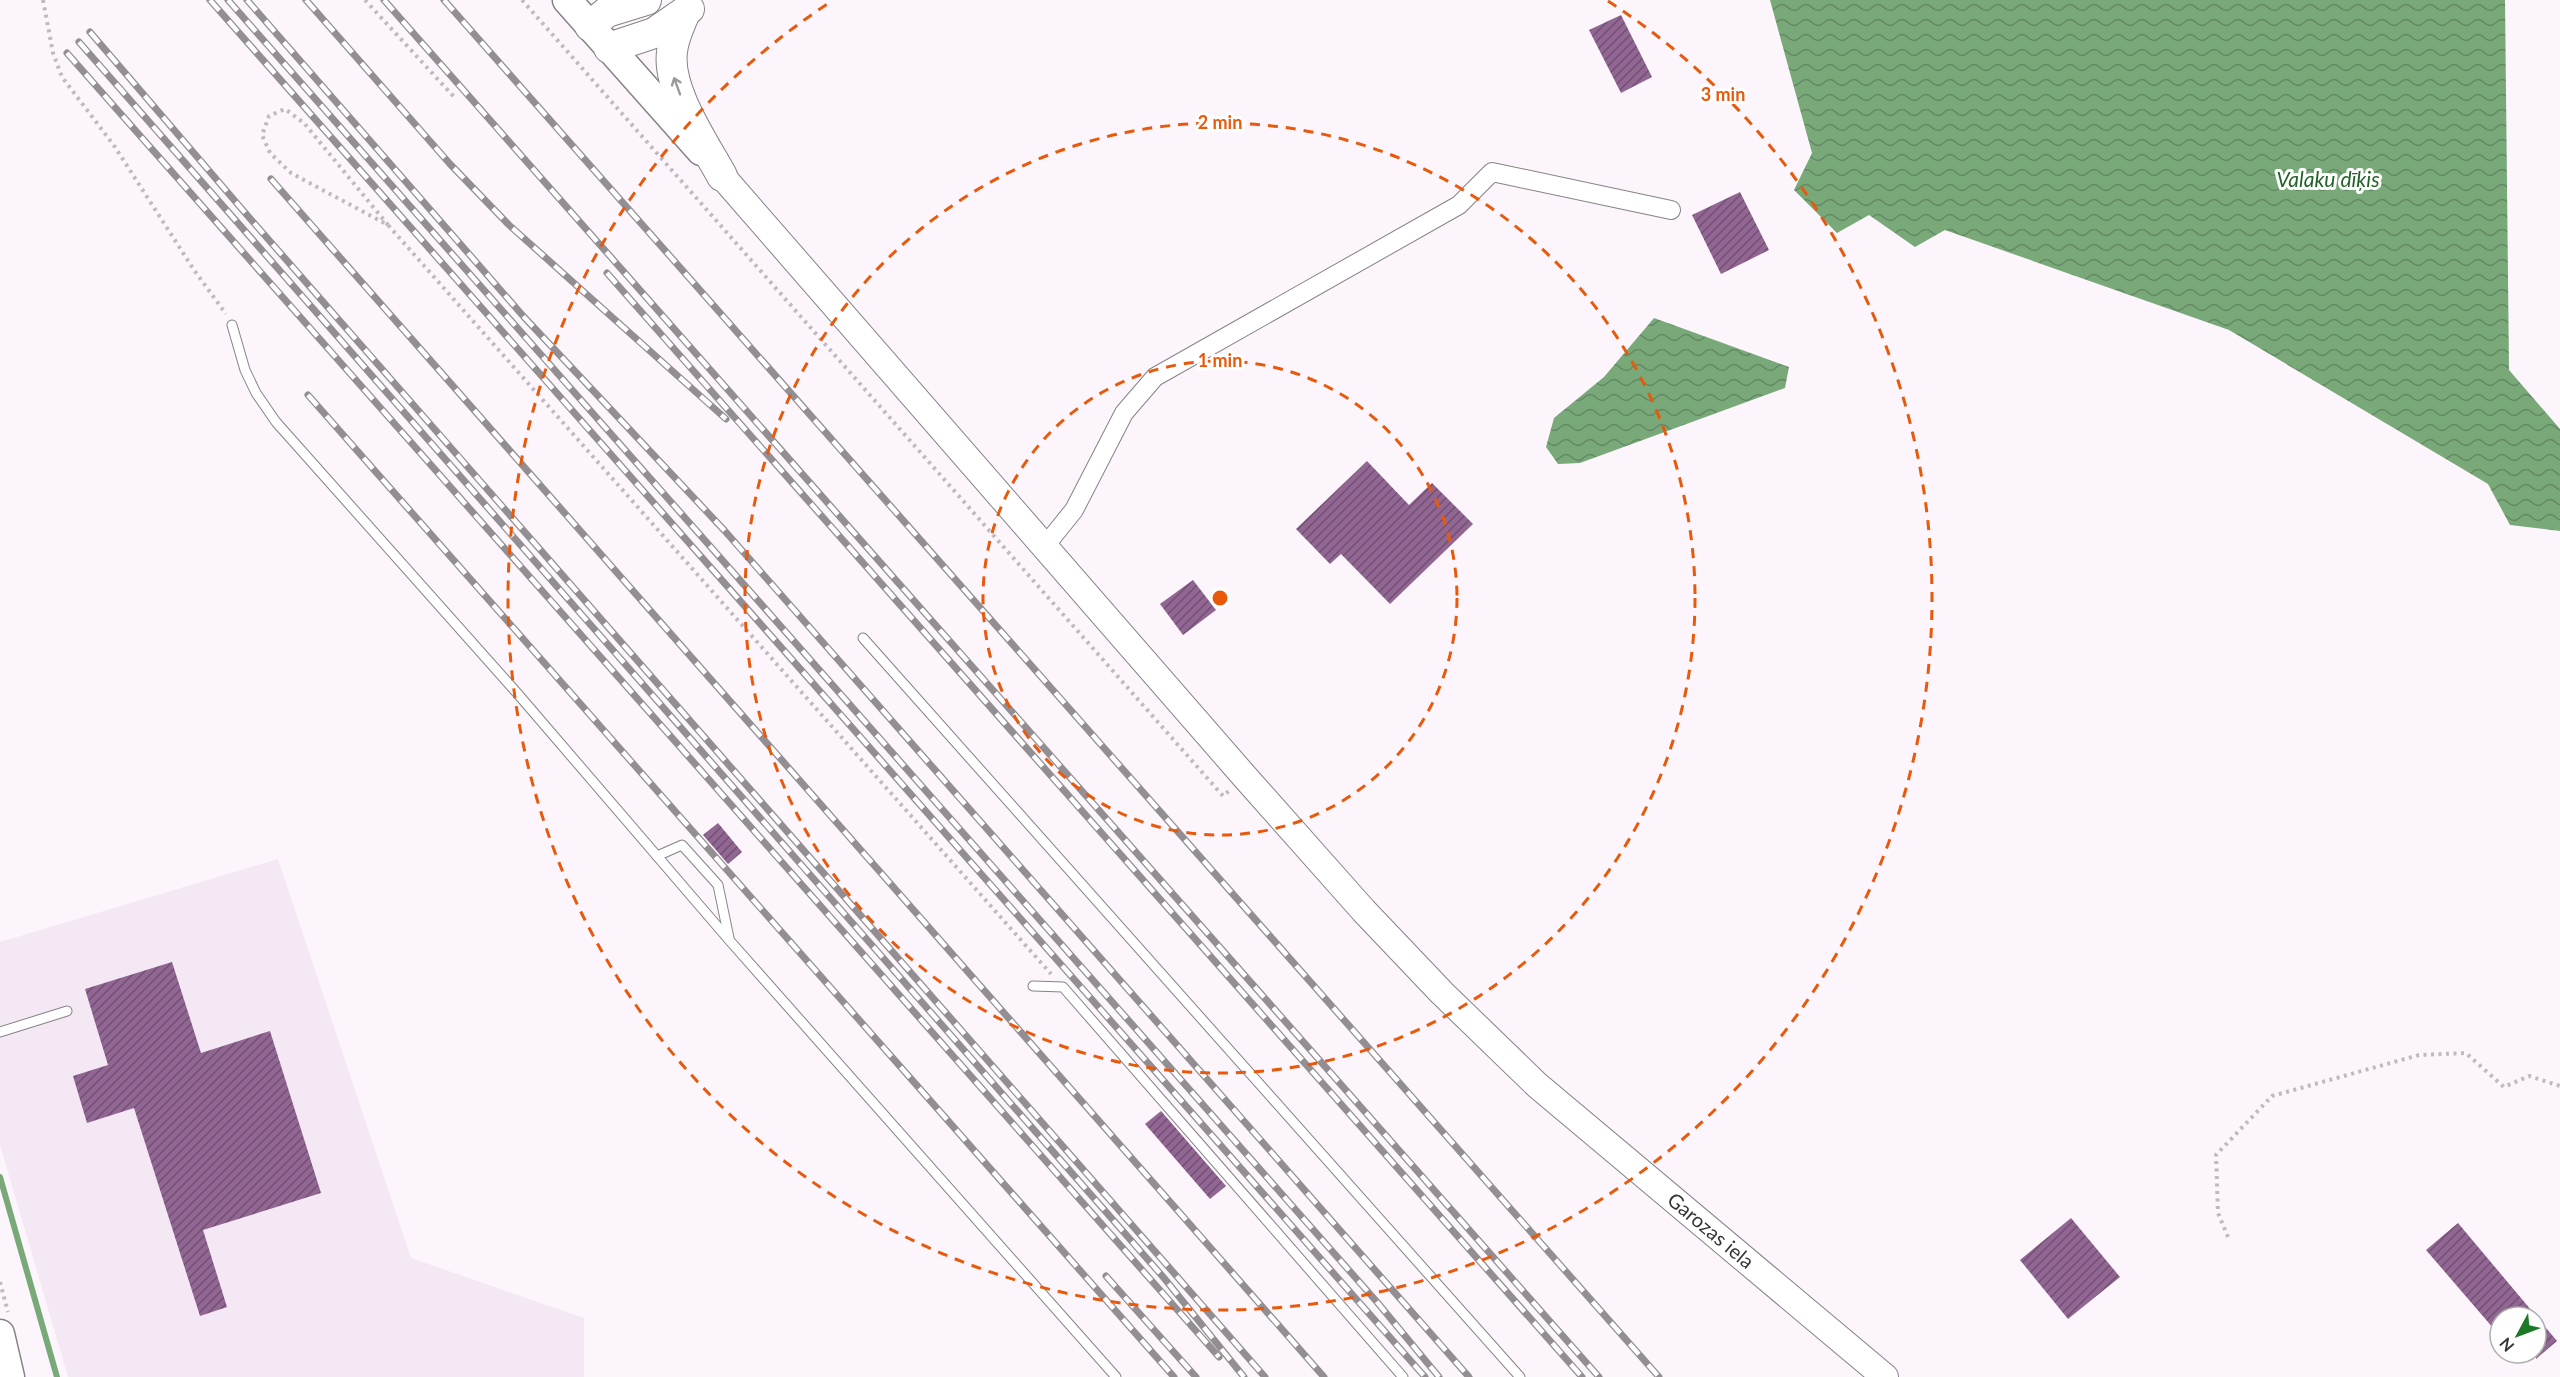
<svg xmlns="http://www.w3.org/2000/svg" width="2560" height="1377" viewBox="0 0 2560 1377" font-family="Lato,sans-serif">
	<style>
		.built { fill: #f3e8f3 }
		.water { fill: url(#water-waves) }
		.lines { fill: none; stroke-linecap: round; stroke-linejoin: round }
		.stream { stroke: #79a879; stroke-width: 6 }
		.building { fill: url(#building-hatch) }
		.service-casing { stroke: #868286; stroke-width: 11 }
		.minor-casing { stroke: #868286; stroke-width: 20 }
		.secondary-casing { stroke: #868286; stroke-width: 28 }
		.primary-casing { stroke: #868286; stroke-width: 31 }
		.trunk-casing { stroke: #868286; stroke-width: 32 }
		.path { stroke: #bfbabf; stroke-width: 4; stroke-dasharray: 3 4.5; stroke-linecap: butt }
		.service { stroke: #fff; stroke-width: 9 }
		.minor { stroke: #fff; stroke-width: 18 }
		.secondary { stroke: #fff; stroke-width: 26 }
		.primary { stroke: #fff; stroke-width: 28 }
		.trunk { stroke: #fff; stroke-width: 30 }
		.rail-casing { stroke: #928e92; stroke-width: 7 }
		.rail { stroke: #fff; stroke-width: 4.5; stroke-dasharray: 14; stroke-linecap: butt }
		.oneway { stroke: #9a9a9a }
		.ring { fill: none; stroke: #e8590c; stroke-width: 3; stroke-dasharray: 10 8 }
		.labels { text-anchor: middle; stroke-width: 6; stroke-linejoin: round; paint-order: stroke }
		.street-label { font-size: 20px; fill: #363436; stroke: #fff }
		.water-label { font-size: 21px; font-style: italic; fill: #226428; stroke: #fff }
		.centre { fill: #e8590c; stroke: #fff; stroke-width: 3 }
		.ring-label { font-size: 18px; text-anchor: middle; font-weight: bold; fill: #e8590c; stroke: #fff; stroke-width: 6; stroke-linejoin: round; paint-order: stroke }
	</style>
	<defs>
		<pattern id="water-waves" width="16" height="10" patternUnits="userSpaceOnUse" patternTransform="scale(1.5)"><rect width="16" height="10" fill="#79a879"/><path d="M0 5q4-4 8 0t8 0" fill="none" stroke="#648a64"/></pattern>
		<pattern id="building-hatch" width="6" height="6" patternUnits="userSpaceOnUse" patternTransform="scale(1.5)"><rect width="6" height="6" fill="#916693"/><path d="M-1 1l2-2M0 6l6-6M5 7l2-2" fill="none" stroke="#715072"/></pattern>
	</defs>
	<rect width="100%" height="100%" fill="#fcf6fc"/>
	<!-- built -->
	<polygon class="built" points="278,859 411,1258 584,1318 584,1377 68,1377 0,1145 0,942"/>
	<!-- water -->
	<g class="water">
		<polygon points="1770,0 2505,0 2509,370 2560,429 2560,531 2510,525 2488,484 2229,330 1945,230 1915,247 1869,215 1837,233 1794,190 1812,153"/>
		<polygon points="1654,318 1789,367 1785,388 1580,463 1558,464 1546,447 1554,418 1604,377"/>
	</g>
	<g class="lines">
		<!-- stream -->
		<polyline class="stream" points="0,1177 57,1377"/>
	</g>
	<!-- building -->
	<g class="building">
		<polygon points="1621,15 1652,77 1621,93 1589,30"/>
		<polygon points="1740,192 1769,250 1721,274 1692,215"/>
		<polygon points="1367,461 1409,505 1432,483 1473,524 1390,604 1341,554 1330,564 1296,529"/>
		<polygon points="1193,580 1216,610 1183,635 1160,604"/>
		<polygon points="718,823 742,852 728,864 703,835"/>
		<polygon points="172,962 201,1053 270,1031 321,1193 203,1230 227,1307 200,1316 134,1108 87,1123 73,1076 108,1065 85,989"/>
		<polygon points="1161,1111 1226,1186 1210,1199 1145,1124"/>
		<polygon points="2071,1218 2120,1277 2068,1319 2020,1260"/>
		<polygon points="2458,1223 2557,1341 2536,1359 2536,1317 2500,1317 2500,1336 2426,1250"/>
	</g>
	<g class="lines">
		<!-- service casing -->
		<g class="service-casing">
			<g id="service">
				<polyline points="232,325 245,370 256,393 276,422 517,693 730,941 1116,1377"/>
				<polyline points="863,638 1520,1377"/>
				<polyline points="657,856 682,845 718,885 729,938"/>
				<polyline points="1033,986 1063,987 1403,1377"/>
				<polyline points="0,1032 67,1011"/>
			</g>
		</g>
		<!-- minor casing -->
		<g class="minor-casing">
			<polyline id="minor" points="1045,546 1074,510 1124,413 1155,377 1459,205 1492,172 1671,210"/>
		</g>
		<!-- secondary casing -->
		<g class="secondary-casing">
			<g id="secondary">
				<path id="s1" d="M722,176L1245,777L1364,911L1442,993L1537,1085L1885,1377"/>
			</g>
		</g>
		<!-- primary casing -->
		<g class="primary-casing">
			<g id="primary">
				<polyline points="567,0 701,151"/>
				<polyline points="0,1334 10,1377"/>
			</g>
		</g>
		<!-- trunk casing -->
		<g class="trunk-casing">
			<g id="trunk">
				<path d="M685,12C680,25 673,38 672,52C667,90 704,143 722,176"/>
				<polyline points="590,26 607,12 646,0"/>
				<polyline points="609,48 654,33 689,9"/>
			</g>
		</g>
		<!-- path -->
		<g class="path">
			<polyline points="43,0 53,53 62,77 115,147 194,270 226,314"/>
			<polyline points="365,0 455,98"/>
			<polyline points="522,0 1223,796 1230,790"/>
			<polyline points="388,225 304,123 285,109 269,116 262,135 270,153 291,173 388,225 1051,974"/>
			<polyline points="2228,1237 2218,1213 2216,1155 2272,1096 2419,1055 2466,1053 2504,1087 2529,1076 2560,1086"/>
			<polyline points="0,1282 8,1312"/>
		</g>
		<!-- service -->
		<use href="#service" class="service"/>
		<!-- minor -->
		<use href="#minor" class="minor"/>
		<!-- secondary -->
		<use href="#secondary" class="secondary"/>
		<!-- primary -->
		<use href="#primary" class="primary"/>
		<!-- trunk -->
		<use href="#trunk" class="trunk"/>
		<!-- rail casing -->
		<g class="rail-casing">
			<g id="rail">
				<polyline points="210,0 1425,1377"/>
				<polyline points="228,0 1377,1302 1439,1377"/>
				<polyline points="247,0 524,317 724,530 1469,1377"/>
				<polyline points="306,0 450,164 509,225 726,419"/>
				<polyline points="384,0 1599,1377"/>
				<polyline points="444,0 1659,1377"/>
				<polyline points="90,32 247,215 1265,1377"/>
				<polyline points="79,42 1164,1278 1244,1377"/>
				<polyline points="67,53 1219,1357"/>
				<polyline points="271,179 1324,1377"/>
				<polyline points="607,273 1582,1377"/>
				<polyline points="308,395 1174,1377"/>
				<polyline points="1106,1276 1196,1377"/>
			</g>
		</g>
		<!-- rail -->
		<use href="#rail" class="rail"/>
	</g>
	<!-- one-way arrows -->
	<defs><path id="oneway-shaft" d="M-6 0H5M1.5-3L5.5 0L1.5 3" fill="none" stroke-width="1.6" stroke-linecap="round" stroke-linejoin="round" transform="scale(1.5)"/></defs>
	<use class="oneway" href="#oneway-shaft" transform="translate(677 86) rotate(-110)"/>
	<!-- distance rings -->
	<g class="ring">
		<circle cx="1220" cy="598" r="237"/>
		<circle cx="1220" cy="598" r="475"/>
		<path d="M1608 1A712 712 0 1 1 832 1"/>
	</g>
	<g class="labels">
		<!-- street labels -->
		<g class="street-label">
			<text dy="7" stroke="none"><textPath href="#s1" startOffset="1448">Garozas iela</textPath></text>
		</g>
		<!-- water labels -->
		<g class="water-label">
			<text x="2328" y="187">Valaku dīķis</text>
		</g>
	</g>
	<circle cx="1220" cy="598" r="9" class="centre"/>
	<g class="ring-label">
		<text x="1723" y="101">3 min</text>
		<text x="1220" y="129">2 min</text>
		<text x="1220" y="367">1 min</text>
	</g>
	<!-- north arrow -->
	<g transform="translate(2518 1335) rotate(229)"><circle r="28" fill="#ffffff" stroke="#afaeaf" stroke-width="1.5"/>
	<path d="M0-4.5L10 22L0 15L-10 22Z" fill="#1d7928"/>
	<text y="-9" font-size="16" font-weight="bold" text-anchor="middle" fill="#363436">N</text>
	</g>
</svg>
